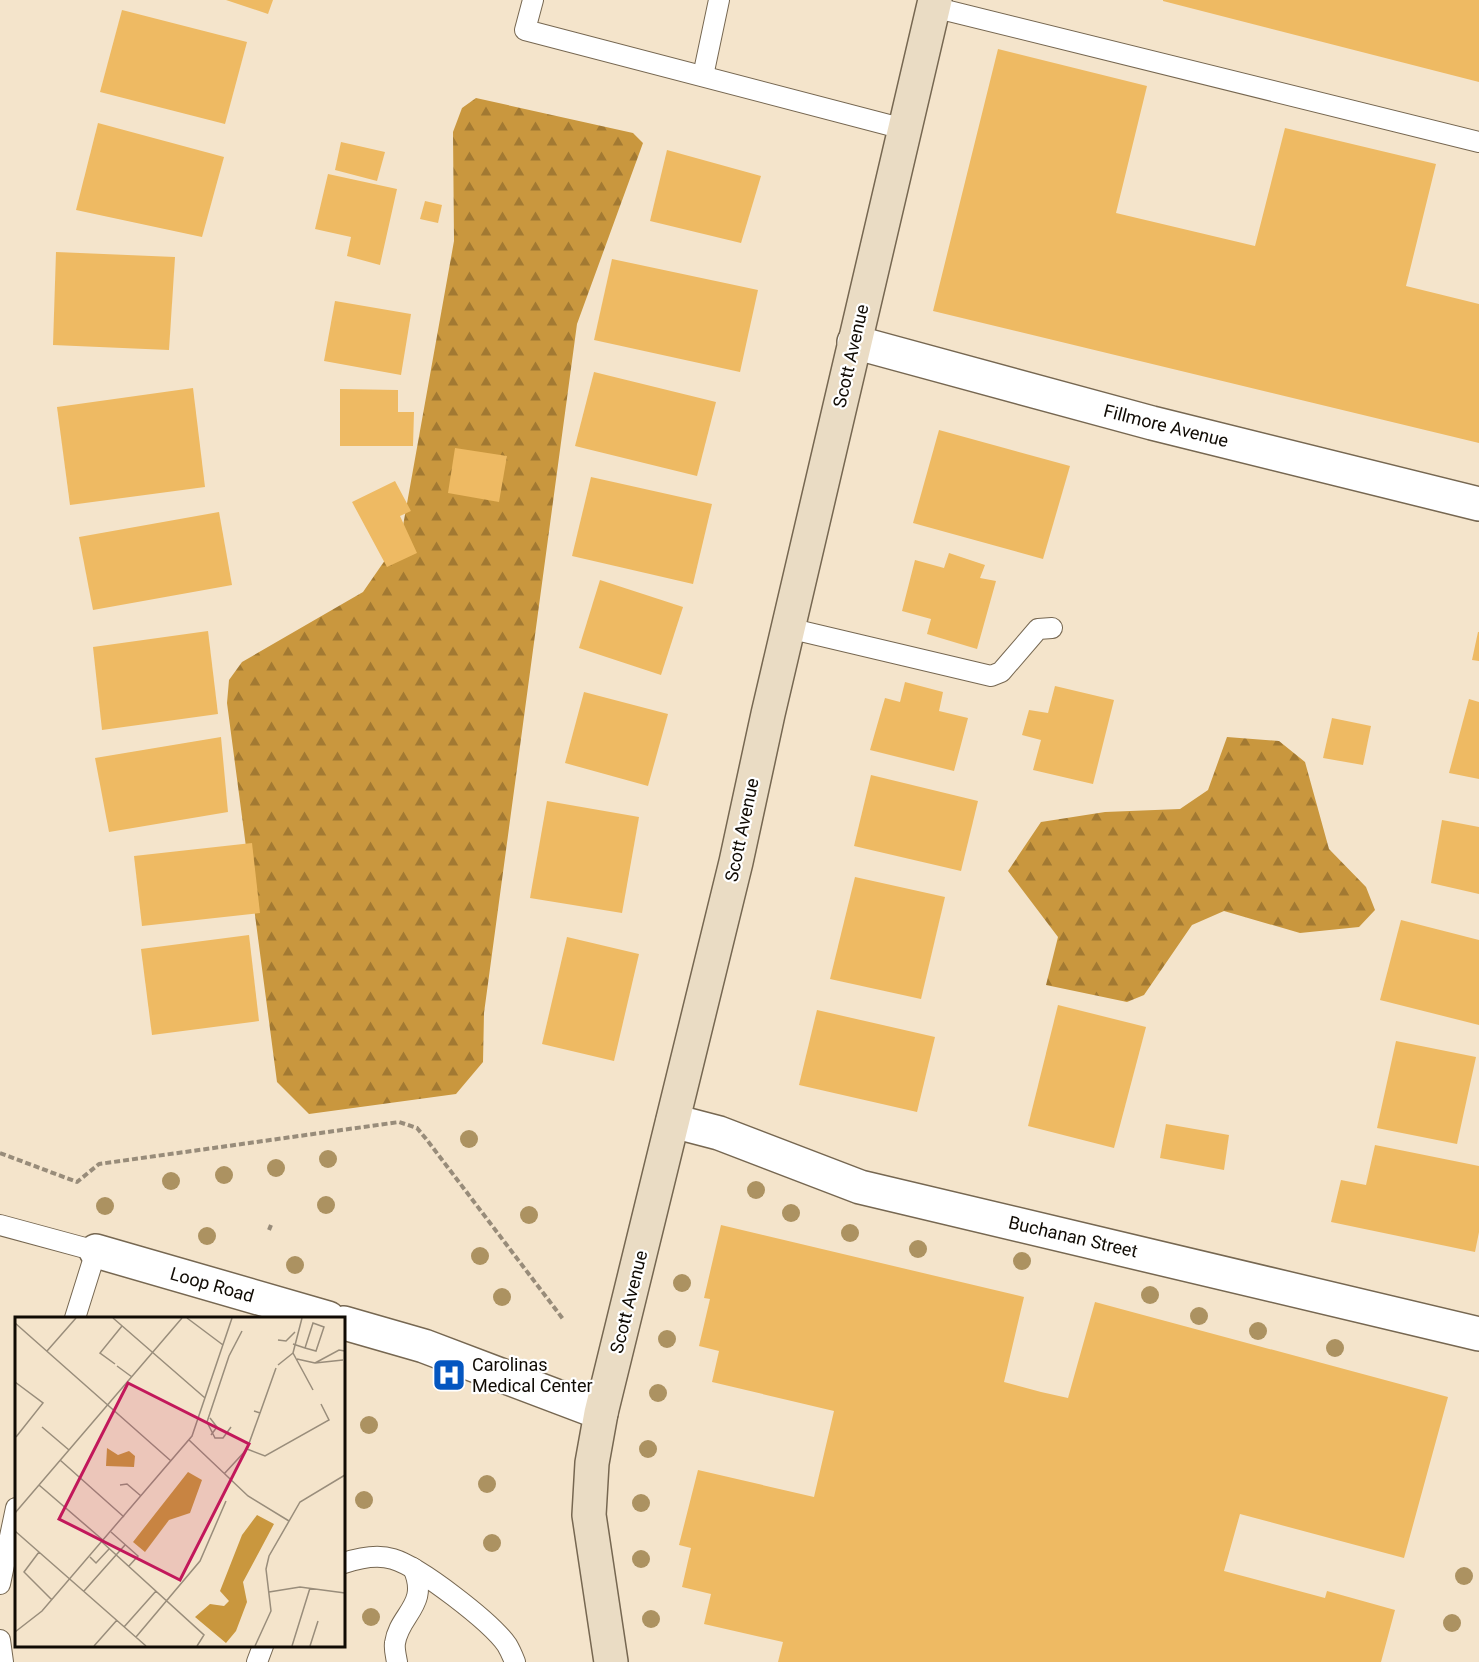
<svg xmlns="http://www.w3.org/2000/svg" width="1479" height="1662" viewBox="0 0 1479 1662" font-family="Roboto,sans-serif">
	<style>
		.forest { fill: url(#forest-firs) }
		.building { fill: #eeba63 }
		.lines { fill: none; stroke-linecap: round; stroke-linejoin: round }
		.lane-casing { stroke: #766751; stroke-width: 22 }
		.street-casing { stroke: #766751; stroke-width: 36 }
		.secondary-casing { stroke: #766751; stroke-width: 36 }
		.path { stroke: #988c7a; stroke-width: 4; stroke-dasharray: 6 3; stroke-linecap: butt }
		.lane { stroke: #fff; stroke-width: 20 }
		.street { stroke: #fff; stroke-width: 33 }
		.secondary { stroke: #eadcc4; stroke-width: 33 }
		.tree { fill: #ac9261 }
		.labels { text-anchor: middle; stroke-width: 4.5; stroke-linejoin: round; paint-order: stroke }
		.street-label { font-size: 18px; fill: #100b04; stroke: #fff }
		.poi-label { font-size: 18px; fill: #100b04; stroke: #fff; text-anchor: start }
		.inset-road { fill: none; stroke: #998d7b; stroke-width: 1.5 }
		.view { fill: #c2185b; fill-opacity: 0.15; stroke: #c2185b; stroke-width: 3 }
		.inset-edge { fill: none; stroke: #100b04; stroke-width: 3 }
	</style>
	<defs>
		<pattern id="forest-firs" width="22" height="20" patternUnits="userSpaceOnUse" patternTransform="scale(1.5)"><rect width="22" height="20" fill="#c9973e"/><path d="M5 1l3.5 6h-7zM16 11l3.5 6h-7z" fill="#a27932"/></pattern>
	</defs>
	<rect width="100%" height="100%" fill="#f4e4cb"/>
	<!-- forest -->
	<g class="forest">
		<polygon points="476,98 633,133 643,143 577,324 484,1013 483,1062 456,1094 309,1114 277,1082 227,703 229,680 242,662 363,592 401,537 454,241 453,132 462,108"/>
		<polygon points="1227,737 1279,741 1305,762 1329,849 1366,887 1375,910 1359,927 1300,933 1224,911 1192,925 1144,995 1127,1002 1046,985 1058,937 1008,871 1041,822 1105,812 1180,809 1208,790"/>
	</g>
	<!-- building -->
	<g class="building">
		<polygon points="226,0 273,0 268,14"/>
		<polygon points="1163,0 1479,0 1479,82 1163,1"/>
		<polygon points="122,10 247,42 225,124 100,92"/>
		<polygon points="998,49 1147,86 1116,213 1255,246 1285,128 1436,164 1406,286 1479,304 1479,443 933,311"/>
		<polygon points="98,123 224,157 202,237 76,210"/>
		<polygon points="341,142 385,152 377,181 335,170"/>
		<polygon points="667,150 761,176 741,243 650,221"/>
		<polygon points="328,174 397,189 380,265 347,256 351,237 315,229"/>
		<polygon points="425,201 442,205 438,223 420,219"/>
		<polygon points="56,252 175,257 169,350 53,345"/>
		<polygon points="612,259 758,290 740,372 594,340"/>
		<polygon points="335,301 411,314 401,375 324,361"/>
		<polygon points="594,372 716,402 697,476 575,446"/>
		<polygon points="193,388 205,487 70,505 57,407"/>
		<polygon points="340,389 398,390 398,412 414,412 413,446 340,446"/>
		<polygon points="939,430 1070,466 1043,559 913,523"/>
		<polygon points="455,448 507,456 499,502 448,493"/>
		<polygon points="591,477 712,504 693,584 572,556"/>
		<polygon points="395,481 411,511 400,516 417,553 387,567 352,502"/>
		<polygon points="219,512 232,585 93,610 79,537"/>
		<polygon points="949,553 985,565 980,578 996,581 977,649 927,634 931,619 902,611 915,560 944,568"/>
		<polygon points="600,580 683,607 661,675 579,648"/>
		<polygon points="208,631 218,714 102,730 93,647"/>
		<polygon points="1478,632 1479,632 1479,661 1472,660"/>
		<polygon points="905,682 943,692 939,711 968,718 954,771 870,750 885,698 900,702"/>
		<polygon points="1055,686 1114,700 1093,784 1033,770 1041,740 1022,735 1029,710 1048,713"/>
		<polygon points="584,692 668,714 648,786 565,763"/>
		<polygon points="1469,699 1479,702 1479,779 1449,773"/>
		<polygon points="1332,718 1371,726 1363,765 1323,758"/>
		<polygon points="221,737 228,812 109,832 95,758"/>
		<polygon points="871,775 978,801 961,871 854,846"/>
		<polygon points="547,801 639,817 622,913 530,898"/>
		<polygon points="1442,820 1479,827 1479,894 1431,883"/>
		<polygon points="252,843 260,913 142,926 134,856"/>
		<polygon points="855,877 945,897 921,999 830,979"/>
		<polygon points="1401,920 1479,940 1479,1025 1380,1000"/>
		<polygon points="249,935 259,1021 152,1035 141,949"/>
		<polygon points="567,937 639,954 614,1061 542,1044"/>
		<polygon points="1058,1005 1146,1027 1114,1148 1028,1126"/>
		<polygon points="817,1010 935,1037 917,1112 799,1085"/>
		<polygon points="1396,1041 1476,1057 1457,1144 1377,1128"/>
		<polygon points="1166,1124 1229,1135 1224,1170 1160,1158"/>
		<polygon points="1375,1145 1479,1166 1479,1232 1475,1252 1331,1222 1341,1180 1366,1185"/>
		<polygon points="721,1225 1024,1297 1004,1382 1041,1392 1068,1398 1095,1302 1448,1397 1404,1558 1240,1514 1224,1571 1325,1598 1327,1591 1395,1610 1381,1662 778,1662 783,1642 704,1624 711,1594 682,1587 691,1548 679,1545 698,1470 814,1497 834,1411 712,1382 719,1351 699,1346 710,1299 704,1298"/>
	</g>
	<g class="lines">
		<!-- lane casing -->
		<g class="lane-casing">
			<g id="lane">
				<polyline points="533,0 525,30 904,129"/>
				<polyline points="933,7 1479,142"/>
				<polyline points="703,76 719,0"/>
				<polyline points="788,628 991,676 1001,672 1038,629 1052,628"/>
				<polyline points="0,1225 96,1251 75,1318"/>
				<path d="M344,1563C359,1558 377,1554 393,1559C420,1567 491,1622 507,1645C510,1650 513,1657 515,1662"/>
				<polyline points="0,1584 16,1508"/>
				<polyline points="0,1640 3,1662"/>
				<polyline points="257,1662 263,1646"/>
				<path d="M397,1662C396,1656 394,1649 395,1643C399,1614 430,1605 413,1568"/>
			</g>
		</g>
		<!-- street casing -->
		<g class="street-casing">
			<g id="street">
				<polyline points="854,342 1152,423 1479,504"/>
				<polyline points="673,1121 719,1133 860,1187 1479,1334"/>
				<polyline points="96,1251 328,1318"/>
				<polyline points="344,1323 424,1346 601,1413"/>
			</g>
		</g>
		<!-- secondary casing -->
		<g class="secondary-casing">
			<polyline id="secondary" points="611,1662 589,1515 592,1463 601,1413 736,862 768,714 935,0"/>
		</g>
		<!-- path -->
		<g class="path">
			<polyline points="0,1153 77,1182 99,1164 399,1122 417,1128 427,1140 563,1319"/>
			<polyline points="269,1230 271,1225"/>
		</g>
		<!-- lane -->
		<use href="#lane" class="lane"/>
		<!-- street -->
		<use href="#street" class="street"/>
		<!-- secondary -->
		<use href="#secondary" class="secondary"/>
	</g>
	<!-- trees -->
	<g class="tree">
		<circle cx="469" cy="1139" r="9"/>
		<circle cx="328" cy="1159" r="9"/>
		<circle cx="276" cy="1168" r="9"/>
		<circle cx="224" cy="1175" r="9"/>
		<circle cx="171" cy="1181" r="9"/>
		<circle cx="756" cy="1190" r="9"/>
		<circle cx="326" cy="1205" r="9"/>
		<circle cx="105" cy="1206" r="9"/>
		<circle cx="791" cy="1213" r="9"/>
		<circle cx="529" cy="1215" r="9"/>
		<circle cx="850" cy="1233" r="9"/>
		<circle cx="207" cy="1236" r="9"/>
		<circle cx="918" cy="1249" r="9"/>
		<circle cx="480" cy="1256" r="9"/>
		<circle cx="1022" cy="1261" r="9"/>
		<circle cx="295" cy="1265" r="9"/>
		<circle cx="682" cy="1283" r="9"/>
		<circle cx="1150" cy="1295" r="9"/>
		<circle cx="502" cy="1297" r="9"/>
		<circle cx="1199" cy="1316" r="9"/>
		<circle cx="1258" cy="1331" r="9"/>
		<circle cx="667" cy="1339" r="9"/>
		<circle cx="1335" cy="1348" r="9"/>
		<circle cx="658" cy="1393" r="9"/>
		<circle cx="369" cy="1425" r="9"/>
		<circle cx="648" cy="1449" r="9"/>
		<circle cx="487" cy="1484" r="9"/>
		<circle cx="364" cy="1500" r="9"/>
		<circle cx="641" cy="1503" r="9"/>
		<circle cx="492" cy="1543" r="9"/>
		<circle cx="641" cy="1559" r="9"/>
		<circle cx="1464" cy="1576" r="9"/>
		<circle cx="371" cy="1617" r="9"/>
		<circle cx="651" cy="1619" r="9"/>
		<circle cx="1452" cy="1623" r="9"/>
	</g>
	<!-- icons -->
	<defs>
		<g id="hospital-square" transform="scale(1.725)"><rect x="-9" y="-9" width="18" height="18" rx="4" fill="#0456c0" stroke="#fff"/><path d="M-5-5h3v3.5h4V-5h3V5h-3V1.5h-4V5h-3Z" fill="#fff"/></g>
	</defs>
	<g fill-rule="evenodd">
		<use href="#hospital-square" x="449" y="1375"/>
	</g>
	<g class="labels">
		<!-- street labels -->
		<g class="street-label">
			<text transform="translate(851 356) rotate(-77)" y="6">Scott Avenue</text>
			<text transform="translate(1166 426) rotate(14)" y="6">Fillmore Avenue</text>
			<text transform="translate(742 830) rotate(-78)" y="6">Scott Avenue</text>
			<text transform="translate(1073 1237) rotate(13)" y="6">Buchanan Street</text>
			<text transform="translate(212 1285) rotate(16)" y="6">Loop Road</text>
			<text transform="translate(629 1302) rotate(-76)" y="6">Scott Avenue</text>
		</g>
		<!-- poi labels -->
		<g class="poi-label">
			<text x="472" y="1371">Carolinas<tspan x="472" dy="21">Medical Center</tspan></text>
		</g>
	</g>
	<!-- overview -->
	<g transform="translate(15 1317)">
		<rect width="330" height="330" fill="#f4e4cb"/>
		<path d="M92,131L103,138L114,134L120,139L119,150L91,149ZM173,155L187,163L175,196L154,203L130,235L118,225ZM242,198L259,207L228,265L232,285L221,314L211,326L180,300L195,287L209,289L214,284L205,274L227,218Z" fill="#c9973e"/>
		<path class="inset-road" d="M98,1L190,81M172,1L208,28M287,1L278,36L298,73M0,6L156,144M263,23L271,24L280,15M278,27L290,31L301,34L309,10L298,6L290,31M32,34L61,1M282,42L300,46M328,43L300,46L324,33L330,34M100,47L85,36L107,9M263,48L278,36M102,49L117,60M0,65L28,86L1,120M239,94L245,96L261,51M195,101L202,110L196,118M27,110L54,133M216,110L208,121H200L192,105L214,39L227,14M174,123L233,179L274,204M232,132L250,139L314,103L306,87M45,143L109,200M209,157L232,132L245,96M24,168L89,224M105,168L112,167L126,179M0,196L167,1M0,214L131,329M96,215L123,239L114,249M87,225L189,318L182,329M24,235L9,255L37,283M75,240L81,246L94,232M69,274L110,228M254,275L285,270L330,276M109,310L141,274M0,315L27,294L177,119L217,1M121,320L185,244L211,184M79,329L102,303M240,329L256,294L251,252L254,239L285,185L330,158M277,329L295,271M295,329L303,304"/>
		<path class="view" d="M113,66L234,127L165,263L44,202Z"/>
		<rect width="330" height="330" class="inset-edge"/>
	</g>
</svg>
